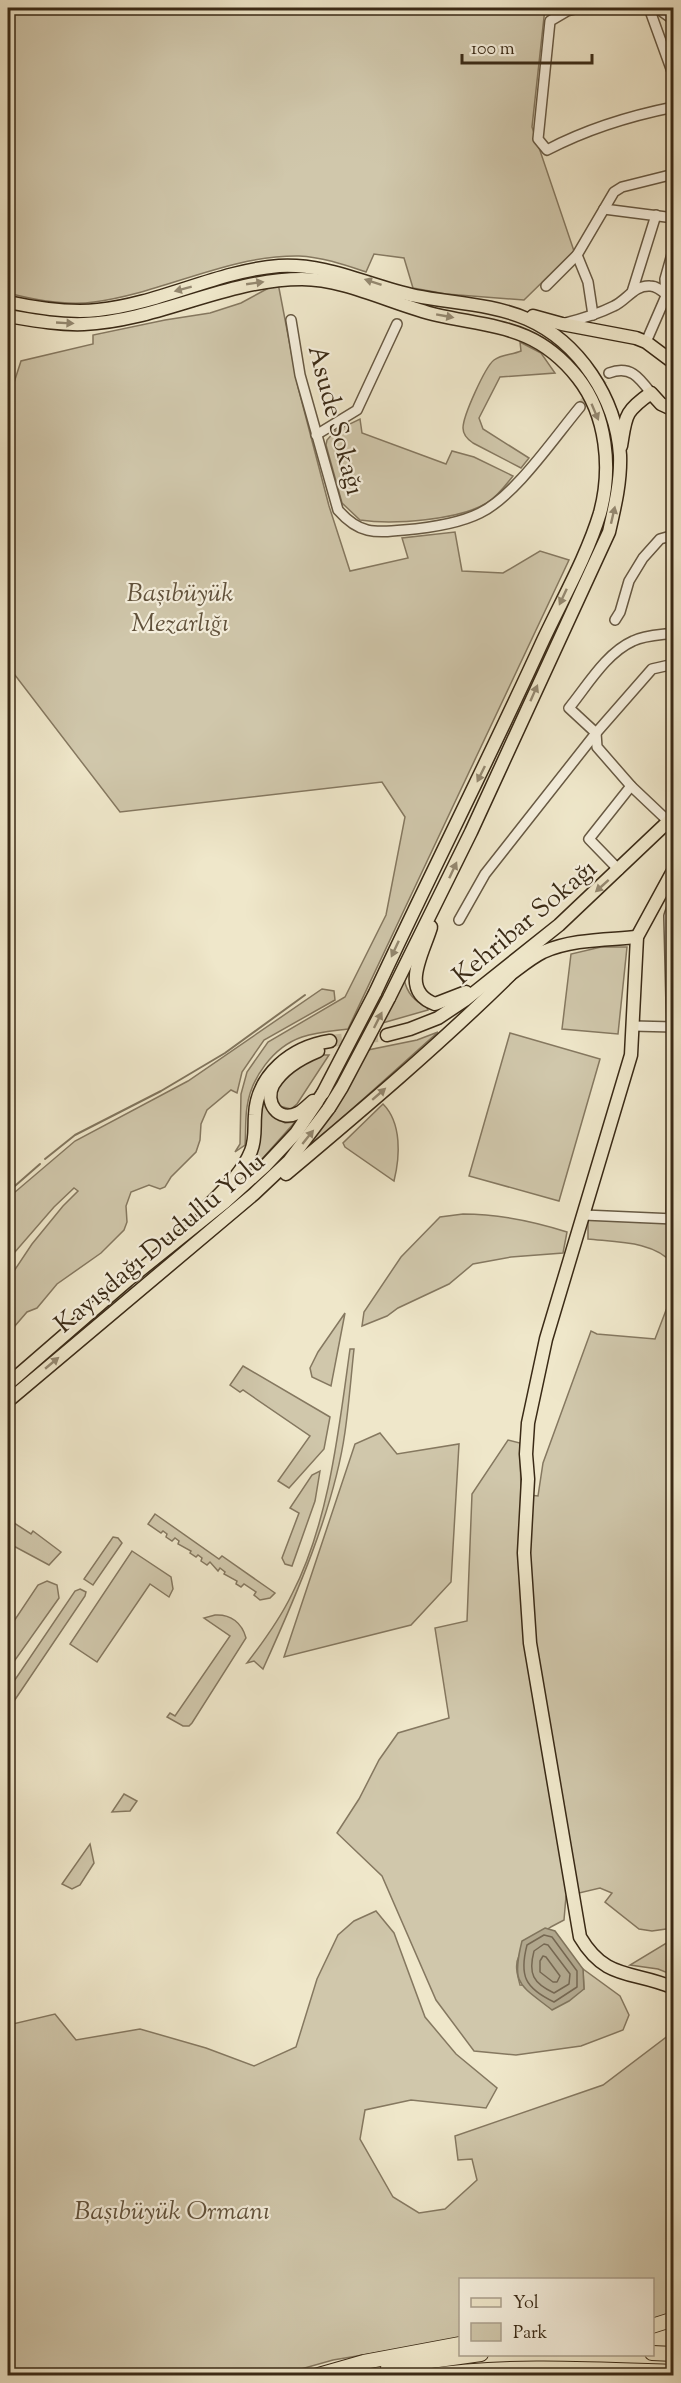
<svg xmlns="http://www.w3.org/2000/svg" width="681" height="2383" viewBox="0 0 681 2383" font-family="'Sorts Mill Goudy',serif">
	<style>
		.green { fill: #d0c7ab; stroke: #857860; stroke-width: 1.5 }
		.water { fill: #b1a78d; stroke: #81755d; stroke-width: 1.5 }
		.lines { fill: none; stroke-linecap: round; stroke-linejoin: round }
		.shore { stroke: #766852; stroke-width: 1.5 }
		.stream { stroke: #81755d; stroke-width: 2 }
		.minor-tunnel { stroke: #cbc1a6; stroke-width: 9; stroke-dasharray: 9 4.5; stroke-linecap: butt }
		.major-tunnel { stroke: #cbc1a6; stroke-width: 12; stroke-dasharray: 12 6; stroke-linecap: butt }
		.minor-casing { stroke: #675943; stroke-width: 12 }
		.major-casing { stroke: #3a2a16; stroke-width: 15 }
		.highway-casing { stroke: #3a2a16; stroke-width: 16 }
		.minor { stroke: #f5efdd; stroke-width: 9 }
		.major { stroke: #efe7ca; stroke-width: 12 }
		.highway { stroke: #efe7ca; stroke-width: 14 }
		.major-bridge-casing { stroke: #3a2a16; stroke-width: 15; stroke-linecap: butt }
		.major-bridge { stroke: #efe7ca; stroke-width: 12 }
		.oneway { fill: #948870 }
		.labels { text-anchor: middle; stroke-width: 4.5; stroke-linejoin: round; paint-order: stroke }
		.street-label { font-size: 26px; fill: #3a2a16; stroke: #f5efdd }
		.park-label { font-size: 26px; font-style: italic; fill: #60513b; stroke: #f5efdd }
	</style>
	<rect width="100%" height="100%" fill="#efe7ca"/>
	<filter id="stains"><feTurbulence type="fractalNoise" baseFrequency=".00333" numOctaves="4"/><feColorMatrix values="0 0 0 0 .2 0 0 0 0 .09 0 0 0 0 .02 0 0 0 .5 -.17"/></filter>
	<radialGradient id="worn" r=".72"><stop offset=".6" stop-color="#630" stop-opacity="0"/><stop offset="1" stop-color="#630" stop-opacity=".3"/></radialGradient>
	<!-- green -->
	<g class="green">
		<path d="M8,8H545L532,127L574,251L524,300L446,294L413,288L404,258L374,254L366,272C345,265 322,257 299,256C228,255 163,293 94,302C66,306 35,300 8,293Z"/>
		<path d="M278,283L298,387L329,506L350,571L408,558L402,538L455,532L462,571L503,573L540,551L569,560L348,1029C332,1031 317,1032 302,1037C273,1047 251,1078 247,1107C245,1119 246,1132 245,1145L235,1152L240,1144L241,1094L247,1072L268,1042L345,997L386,915L405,817L382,782L120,812L8,666V401L21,361L93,344V335L165,320L210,313L241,303Z"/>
		<path d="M520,342L541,353L555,373L500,377L479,418L483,429L529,458L521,468L473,443C467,439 463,435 463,428C463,416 485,367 494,360C502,354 512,355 521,351Z"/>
		<path d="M360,419L362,433L446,464L452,451L474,457L513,476C505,486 498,496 487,503C459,520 393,525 360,520L342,503L326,445L327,440L335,431Z"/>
		<polygon points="601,947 627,947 618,1034 562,1029 571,954"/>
		<path d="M404,979C407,993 414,1001 427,1007L428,1010L379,1024Z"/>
		<polygon points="322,989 334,991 335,1000 264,1040 242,1072 237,1093 231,1090 207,1110 201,1124 200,1140 196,1152 171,1177 165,1187 160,1189 149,1185 131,1192 126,1206 127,1222 124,1230 101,1253 57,1284 37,1308 27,1312 8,1334 8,1280 32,1244 63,1206 78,1191 74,1188 54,1207 8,1260 8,1198 75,1141 188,1081"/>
		<polygon points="438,1032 303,1153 348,1086 368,1050 417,1040"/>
		<polygon points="510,1033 600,1059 559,1201 469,1176"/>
		<polygon points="322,1055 329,1055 297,1104 291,1109 279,1106 275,1101 277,1086 303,1062"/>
		<polygon points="264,1090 273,1114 285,1123 295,1122 262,1159 245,1175 255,1154 258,1121"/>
		<path d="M383,1104C402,1123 400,1157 394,1181L345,1147L343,1143Z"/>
		<path d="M463,1214C500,1214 532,1221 567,1232L563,1253L511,1257L473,1264L449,1284L398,1308L387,1316L362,1326L364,1312L401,1257L440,1217Z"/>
		<path d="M588,1219L673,1221V1264C655,1241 615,1242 588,1239Z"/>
		<path d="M673,1292V1928L652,1931L639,1929L605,1902L612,1893L600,1888L566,1896L564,1920C549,1927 527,1941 519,1956C514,1965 518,1977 520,1985L584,1989L583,1969L620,1996L629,2015L623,2030L581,2046L516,2055L474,2051L436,2000L382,1876L337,1833L359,1799L379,1760L398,1733L449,1718L435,1628L467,1621L472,1494L508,1440L520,1443L521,1494L538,1496L543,1463L591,1331L597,1334L655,1339Z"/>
		<polygon points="345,1313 331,1386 312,1377 310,1368 318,1352"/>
		<path d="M350,1349H354C351,1377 349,1404 345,1432C334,1510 295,1598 263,1669L254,1661L247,1663C264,1641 280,1619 292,1594C329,1523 339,1428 350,1349Z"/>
		<polygon points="243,1366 330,1417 324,1449 289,1488 278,1481 310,1436 243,1390 240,1392 230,1385"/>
		<polygon points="380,1433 397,1454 459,1444 451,1582 411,1625 284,1657 355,1444"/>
		<polygon points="320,1471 315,1501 292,1566 285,1564 282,1558 299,1513 290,1508 312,1475"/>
		<polygon points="155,1514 219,1559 222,1556 275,1593 270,1598 260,1600 254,1595 256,1592 244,1584 241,1587 236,1584 237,1581 224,1574 225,1572 220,1568 218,1571 210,1562 207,1565 201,1561 202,1558 198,1555 196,1557 190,1553 191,1551 178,1544 179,1541 175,1538 172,1541 166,1537 167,1534 163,1531 161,1533 148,1524"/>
		<polygon points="8,1519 31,1534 33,1531 61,1552 49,1565 8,1543"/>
		<polygon points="113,1537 118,1538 122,1543 93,1585 84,1579"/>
		<polygon points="132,1551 171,1577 173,1589 169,1597 150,1584 97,1662 70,1644"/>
		<polygon points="47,1581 57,1585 59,1598 8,1670 8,1630 38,1585"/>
		<polygon points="80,1589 86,1592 85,1596 8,1710 8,1690 75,1591"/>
		<path d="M215,1615C231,1614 242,1623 246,1638L192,1723L189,1726H183L167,1717L170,1713L175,1716L230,1636L204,1618Z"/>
		<polygon points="124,1794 137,1801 130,1811 112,1812"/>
		<polygon points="90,1844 94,1863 80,1885 72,1889 62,1884"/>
		<polygon points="376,1911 394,1933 425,2017 456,2054 497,2088 486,2108 411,2100 365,2110 360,2139 393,2197 419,2213 445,2209 477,2180 472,2159 458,2160 455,2136 603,2085 673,2032 673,2313 653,2323 652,2280 460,2280 460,2339 333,2360 280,2375 8,2375 8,2017 13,2024 55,2014 76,2040 140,2029 206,2048 254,2066 296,2047 317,1979 338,1935 354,1921"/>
		<polygon points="673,1939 673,1975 658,1969 630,1965"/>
	</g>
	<!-- water -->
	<path class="water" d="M545,1928L555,1931L583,1969L584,1989L569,2001L552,2010C519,1984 511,1985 522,1941Z"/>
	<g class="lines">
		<!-- shore -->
		<g class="shore">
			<path d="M544,1935L552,1937L577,1971V1987L554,2002C525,1988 519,1976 527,1945Z"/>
			<path d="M544,1944L548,1945L570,1974L569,1984L554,1993C533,1983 528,1974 534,1951Z"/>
			<polygon points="543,1956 546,1957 560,1976 557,1982 553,1982 540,1972 540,1961"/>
		</g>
		<!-- stream -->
		<g class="stream">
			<polyline points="45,1159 75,1135 161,1091 225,1053 305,995"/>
			<polyline points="8,1192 40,1164"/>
		</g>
		<!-- minor-tunnel -->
		<polyline class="minor-tunnel" points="580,407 609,373"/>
		<!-- major-tunnel -->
		<polyline class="major-tunnel" points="330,1041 387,1035"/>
		<!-- minor casing -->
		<g class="minor-casing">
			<g id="minor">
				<path d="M579,8L567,11L550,21L538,139L547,150C587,129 629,116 674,107"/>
				<polyline points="649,8 674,77"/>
				<polyline points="657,8 674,20"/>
				<polyline points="604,209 674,218"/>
				<polyline points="577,255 588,282 593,315"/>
				<polyline points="546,286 577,255 614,192 622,187 674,174"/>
				<polyline points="632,292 656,215"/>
				<path d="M291,320L300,375L338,510C359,534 374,533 404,530C428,528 458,524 480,513C515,496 554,438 580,407"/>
				<path d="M565,323C581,319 598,314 614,306C627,300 634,285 650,286C660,286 666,296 674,301"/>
				<polyline points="646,342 666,296 665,279 674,247"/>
				<path d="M609,373C630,365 639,377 651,393"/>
				<polyline points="316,435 357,410 397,324"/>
				<polyline points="615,620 620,612 629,581 643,558 660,539 674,535"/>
				<path d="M668,821L631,786L597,747L596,733L569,708C587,686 606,653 633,641C645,635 660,635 674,633"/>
				<polyline points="619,870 589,839 631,786"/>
				<polyline points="459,920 485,874 596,733 652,669 674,664"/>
				<polyline points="633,1026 674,1027"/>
				<polyline points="584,1215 674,1219"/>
				<polyline points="671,1219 673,1079 669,916 674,901"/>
			</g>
		</g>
		<!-- major casing -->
		<g class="major-casing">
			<g id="major">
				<path d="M8,302C36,308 69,313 98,310C159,304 217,271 279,266C327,263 369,286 416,296C452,303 493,304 527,319C579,342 616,398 620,455C621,481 615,506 609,532L471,832L389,998"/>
				<path d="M8,316C32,320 58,325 84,324C158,321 226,279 302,279C346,279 394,305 437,315C496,328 537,326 578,378C607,415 612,469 600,513C586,559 560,603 540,647C487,763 429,877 375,993"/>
				<polyline points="533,316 562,324 636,338 646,342 674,363"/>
				<path d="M621,446C626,416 624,412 651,393L661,404L674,410"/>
				<path d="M674,869L637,937L631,1055L546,1339L528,1423L526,1454L528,1479L524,1553L530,1643L580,1937C606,1981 632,1970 674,1988"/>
				<path d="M431,927C423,954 399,991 435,1004L466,992"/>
				<path d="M504,979C517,970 529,959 543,952C572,939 607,940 637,937"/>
				<polyline points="387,1035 410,1029 438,1018 465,1000 559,925 674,816"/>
				<path d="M313,1101C308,1105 303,1111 298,1113C278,1123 264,1102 273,1085C283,1068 301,1058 318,1051"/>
				<path d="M286,1174C362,1110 439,1045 510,975"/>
				<path d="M202,1212C220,1193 241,1176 251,1151C256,1139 254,1127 255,1115C257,1074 292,1047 330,1041"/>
				<polyline points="8,1384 128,1280 225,1202 266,1165 296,1133 323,1093"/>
				<polyline points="8,1401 254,1194 289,1161 329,1108"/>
			</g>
		</g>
		<!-- highway casing -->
		<g class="highway-casing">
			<g id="highway">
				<polyline points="652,2326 674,2319"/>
				<polyline points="652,2353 674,2354"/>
				<polyline points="388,2367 481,2354"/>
				<polyline points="315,2376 364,2362 460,2344"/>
				<path d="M427,2376C509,2364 591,2369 674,2372"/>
			</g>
		</g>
		<!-- minor -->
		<use href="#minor" class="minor"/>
		<!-- major -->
		<use href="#major" class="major"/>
		<!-- highway -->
		<use href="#highway" class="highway"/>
		<!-- major-bridge casing -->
		<g class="major-bridge-casing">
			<g id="major-bridge">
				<polyline points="323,1093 375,993"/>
				<polyline points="329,1108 342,1087 389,998"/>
			</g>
		</g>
		<!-- major-bridge -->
		<use href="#major-bridge" class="major-bridge"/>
	</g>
	<!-- one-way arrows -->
	<defs><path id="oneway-solid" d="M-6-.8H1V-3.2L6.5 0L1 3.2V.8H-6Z" transform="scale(1.5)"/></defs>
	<g class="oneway">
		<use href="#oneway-solid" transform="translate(373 282) rotate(-162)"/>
		<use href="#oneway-solid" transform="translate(255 283) rotate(-8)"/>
		<use href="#oneway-solid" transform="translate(183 289) rotate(165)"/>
		<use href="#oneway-solid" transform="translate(445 316) rotate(10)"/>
		<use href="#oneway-solid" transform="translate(65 323) rotate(3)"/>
		<use href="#oneway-solid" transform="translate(595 412) rotate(67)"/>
		<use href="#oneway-solid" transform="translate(613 515) rotate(-77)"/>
		<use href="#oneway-solid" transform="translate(563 597) rotate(115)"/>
		<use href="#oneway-solid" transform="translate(534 693) rotate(-66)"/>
		<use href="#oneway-solid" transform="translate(481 774) rotate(116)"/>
		<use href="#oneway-solid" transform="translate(453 870) rotate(-65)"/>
		<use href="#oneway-solid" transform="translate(602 886) rotate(138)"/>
		<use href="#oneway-solid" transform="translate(395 949) rotate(115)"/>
		<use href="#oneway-solid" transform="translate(378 1020) rotate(-63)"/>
		<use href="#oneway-solid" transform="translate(379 1094) rotate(-41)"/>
		<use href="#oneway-solid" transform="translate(308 1137) rotate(-51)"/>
		<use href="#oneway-solid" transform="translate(52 1363) rotate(-40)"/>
	</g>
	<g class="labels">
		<!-- street labels -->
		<g class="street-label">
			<text transform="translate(337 420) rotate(75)" y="9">Asude Sokağı</text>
			<text transform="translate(524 921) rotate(-40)" y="9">Kehribar Sokağı</text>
			<text transform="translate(159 1242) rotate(-40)" y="9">Kayışdağı Dudullu Yolu</text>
		</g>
		<!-- park labels -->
		<g class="park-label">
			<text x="180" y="601">Başıbüyük<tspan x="180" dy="30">Mezarlığı</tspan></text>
			<text x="172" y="2219">Başıbüyük Ormanı</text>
		</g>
	</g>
	<!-- margin -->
	<rect width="681" height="2383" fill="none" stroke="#efe7ca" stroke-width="30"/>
	<rect x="9" y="9" width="663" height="2365" fill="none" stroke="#3a2a16" stroke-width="3"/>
	<rect x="15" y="15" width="651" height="2353" fill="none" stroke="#3a2a16" stroke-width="1.5"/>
	<!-- legend -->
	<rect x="459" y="2278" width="195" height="78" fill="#f5efdd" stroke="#aaa08d" stroke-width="1.5"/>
	<rect x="471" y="2298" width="30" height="9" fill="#efe7ca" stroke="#aaa08d" stroke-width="1.5"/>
	<text x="513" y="2308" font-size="18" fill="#3a2a16">Yol</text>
	<rect x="471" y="2323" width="30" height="18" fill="#d0c7ab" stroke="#aaa08d" stroke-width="1.5"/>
	<text x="513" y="2338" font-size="18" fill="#3a2a16">Park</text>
	<!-- scale -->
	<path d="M462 54v9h130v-9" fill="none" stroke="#3a2a16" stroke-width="3"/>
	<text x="471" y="54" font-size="18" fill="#3a2a16" stroke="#f5efdd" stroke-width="4.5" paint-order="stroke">100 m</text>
	<rect width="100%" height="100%" filter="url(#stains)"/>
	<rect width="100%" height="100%" fill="url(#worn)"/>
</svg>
